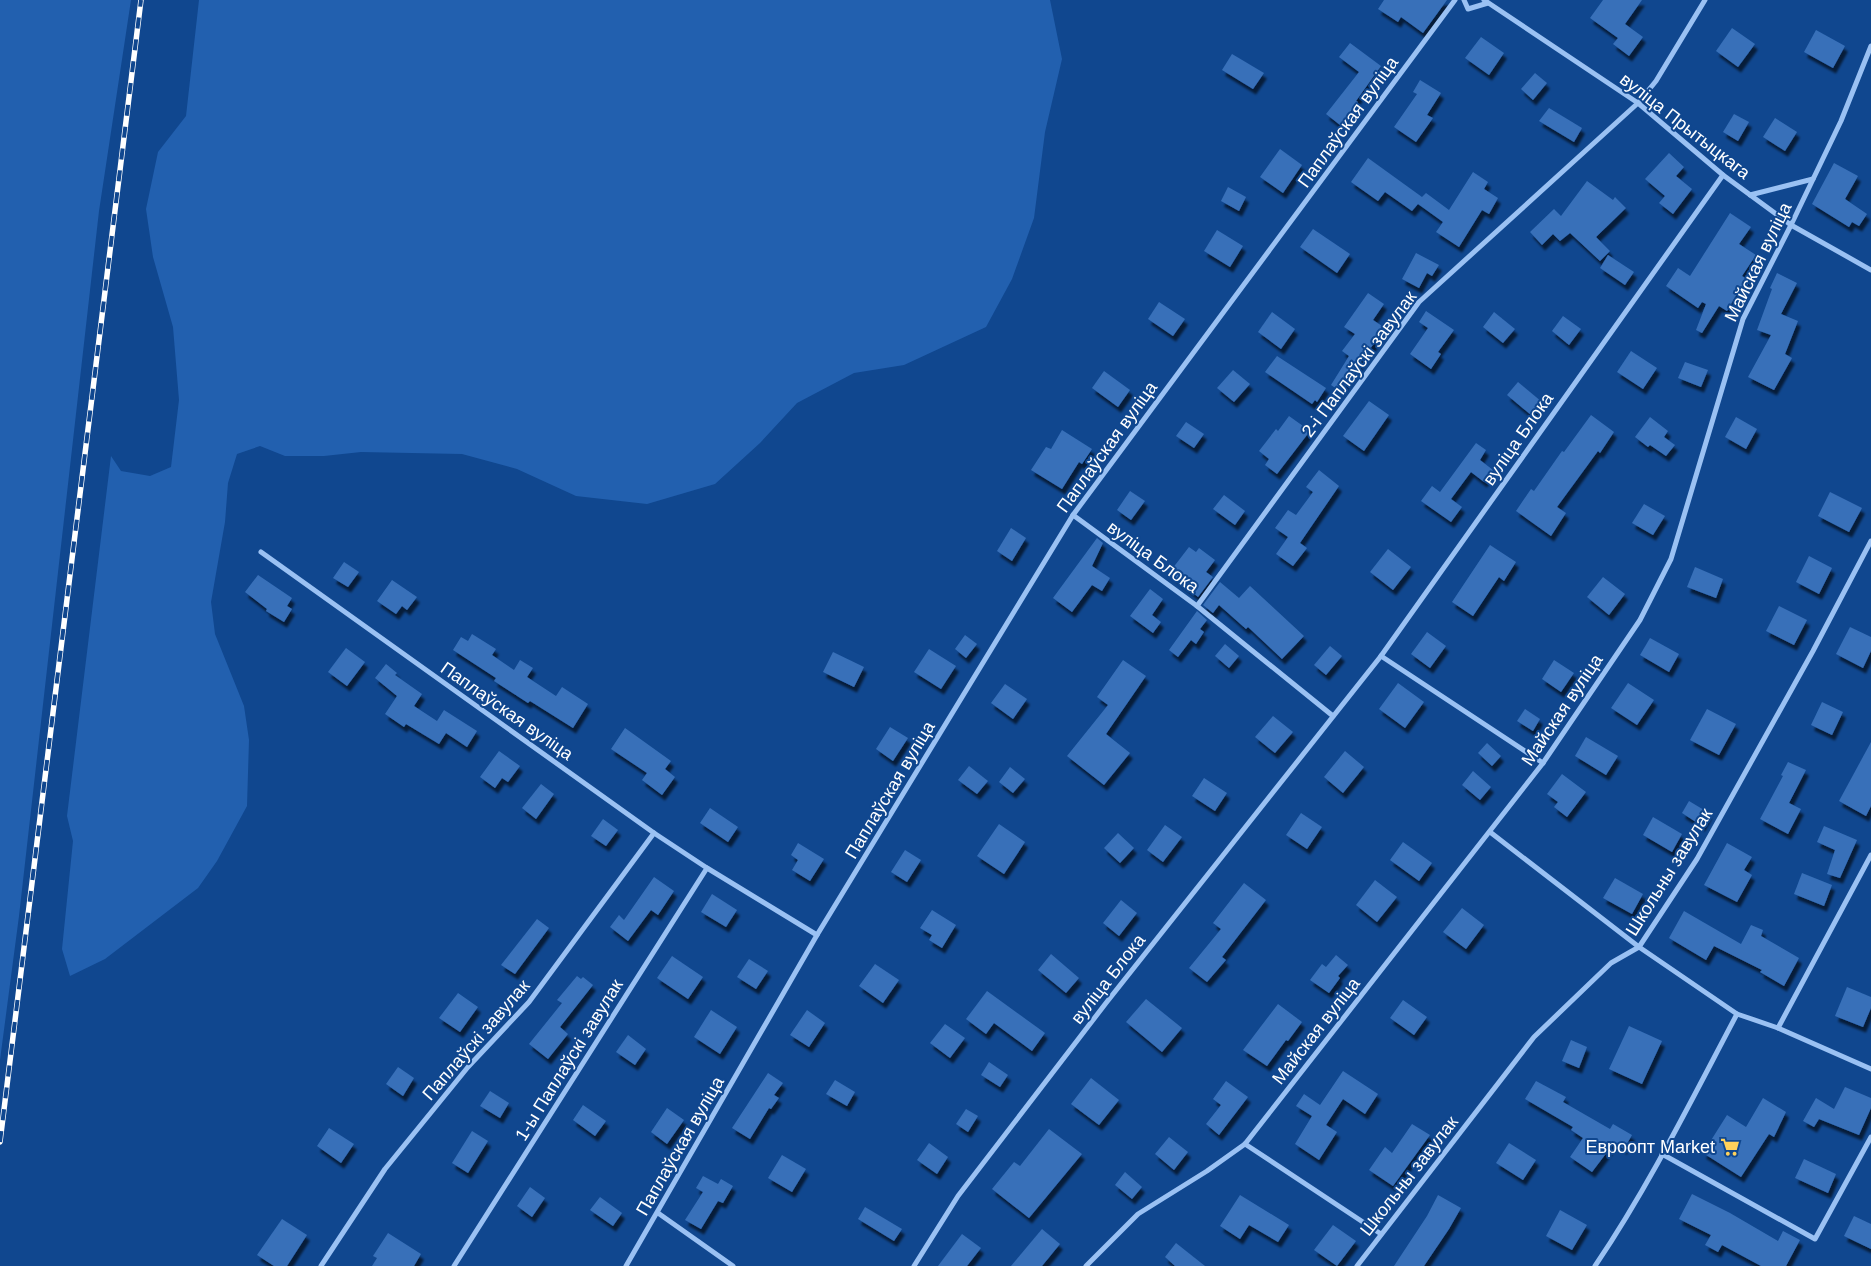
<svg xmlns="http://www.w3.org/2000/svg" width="1871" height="1266" viewBox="0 0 1871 1266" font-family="Helvetica,sans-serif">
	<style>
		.green { fill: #2260af }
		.building { fill: #3870b9; filter: url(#shadow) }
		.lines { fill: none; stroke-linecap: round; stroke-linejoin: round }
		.minor { stroke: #9ac1f3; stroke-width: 5 }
		.rail-casing { stroke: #fff; stroke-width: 5.5 }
		.rail { stroke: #10478f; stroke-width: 4; stroke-dasharray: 11; stroke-linecap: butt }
		.labels { text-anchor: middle; stroke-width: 4; stroke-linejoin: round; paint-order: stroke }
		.street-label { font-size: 18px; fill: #fff; stroke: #10478f }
		.poi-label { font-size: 18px; fill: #fff; stroke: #10478f; text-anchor: end }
	</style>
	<defs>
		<filter id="shadow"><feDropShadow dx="3" dy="5.5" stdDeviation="1" flood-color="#0009"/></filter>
	</defs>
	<rect width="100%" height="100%" fill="#10478f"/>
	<!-- green -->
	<g class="green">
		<polygon points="0,0 131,0 99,211 19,916 0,1060"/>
		<polygon points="199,0 1050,0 1062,59 1045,132 1034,218 1012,279 986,327 904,365 854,373 797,403 760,443 715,484 647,504 576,496 517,469 462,454 361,452 324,456 285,456 260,446 237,454 228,483 225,522 211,602 215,634 244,706 249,740 247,806 217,861 198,888 105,959 70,976 62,949 73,841 67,816 111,456 121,471 150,476 171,467 179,400 173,327 153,257 146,209 158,152 186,116"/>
	</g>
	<!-- building -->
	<g class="building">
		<polygon points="1384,0 1447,0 1423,33 1401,17 1398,22 1378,9"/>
		<polygon points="1603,0 1642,0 1625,24 1643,37 1629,56 1613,44 1618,38 1590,18"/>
		<polygon points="1732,28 1755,44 1738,67 1716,51"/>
		<polygon points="1816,30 1845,46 1833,68 1804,52"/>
		<polygon points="1481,37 1504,53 1489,75 1465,58"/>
		<polygon points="1350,43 1381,66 1356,101 1358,102 1340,125 1326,114 1359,72 1339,57"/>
		<polygon points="1232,54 1264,73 1253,89 1222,70"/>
		<polygon points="1535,73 1547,83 1533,100 1521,89"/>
		<polygon points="1420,80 1441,93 1427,115 1433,118 1416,142 1394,127 1417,94 1413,92"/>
		<polygon points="1549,108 1582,128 1574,142 1539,121"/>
		<polygon points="1734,114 1749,122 1738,141 1723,132"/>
		<polygon points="1775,118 1797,132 1785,151 1763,137"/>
		<polygon points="1280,149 1302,165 1283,193 1260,177"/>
		<polygon points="1669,153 1684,167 1676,176 1692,189 1673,214 1659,203 1665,196 1645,179"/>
		<polygon points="1368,158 1422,197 1426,193 1449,210 1473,172 1488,182 1484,189 1498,198 1489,214 1482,210 1459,247 1436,232 1443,222 1418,204 1412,211 1385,192 1378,201 1351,182"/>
		<polygon points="1834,163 1858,176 1845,199 1867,214 1859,226 1852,222 1849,227 1812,204"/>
		<polygon points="1587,181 1613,200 1615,197 1626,208 1596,237 1610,251 1600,261 1570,233 1560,241 1553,234 1542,245 1530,232 1554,209 1561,216"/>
		<polygon points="1228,187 1246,197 1239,211 1221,201"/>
		<polygon points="1730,213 1751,227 1739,244 1756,255 1742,276 1750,281 1742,294 1738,292 1727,311 1719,306 1702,333 1696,330 1706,304 1702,302 1698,308 1666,286 1678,268 1690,276"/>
		<polygon points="1313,229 1350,254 1337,273 1300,247"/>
		<polygon points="1217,230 1243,246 1230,267 1204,251"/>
		<polygon points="1416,253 1439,265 1432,276 1427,273 1419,288 1402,279"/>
		<polygon points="1608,255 1634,272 1625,285 1600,268"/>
		<polygon points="1777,273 1797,283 1781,314 1798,321 1785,354 1792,358 1774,390 1748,377 1771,335 1757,330 1772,289 1770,288"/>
		<polygon points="1368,293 1384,304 1373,320 1385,328 1340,391 1331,385 1349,356 1342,351 1355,334 1344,327"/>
		<polygon points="1159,302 1185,319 1173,336 1148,319"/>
		<polygon points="1426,311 1454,330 1438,352 1441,354 1431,369 1410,354 1428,328 1419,322"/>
		<polygon points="1272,312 1295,329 1281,349 1258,332"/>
		<polygon points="1494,312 1515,329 1503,343 1483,327"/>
		<polygon points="1563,316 1581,329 1569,345 1552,331"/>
		<polygon points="1631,351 1657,368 1643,389 1617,372"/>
		<polygon points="1277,356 1326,388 1317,402 1315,400 1312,404 1265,372"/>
		<polygon points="1685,362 1708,370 1701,387 1678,378"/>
		<polygon points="1233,370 1250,384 1234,402 1217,388"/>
		<polygon points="1104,371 1130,390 1118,407 1092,388"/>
		<polygon points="1518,382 1542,402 1531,415 1507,395"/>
		<polygon points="1369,401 1389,415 1364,451 1343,436"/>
		<polygon points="1591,415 1614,432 1600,453 1598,451 1557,507 1566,513 1551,536 1516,511 1531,489 1534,491 1562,451 1564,452"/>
		<polygon points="1289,416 1310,431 1277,474 1265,465 1269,459 1259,451 1276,429 1278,431"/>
		<polygon points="1650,417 1668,431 1664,437 1675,445 1666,456 1650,445 1648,447 1635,437"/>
		<polygon points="1736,417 1757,429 1746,449 1725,437"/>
		<polygon points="1186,422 1204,434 1194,448 1176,436"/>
		<polygon points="1062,430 1092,449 1082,464 1079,462 1062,489 1031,470 1046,447 1051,449"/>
		<polygon points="1476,443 1486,450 1480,460 1493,470 1484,482 1471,472 1451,499 1462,507 1451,522 1421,501 1432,486 1440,492"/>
		<polygon points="1319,470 1339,486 1300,543 1307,548 1293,566 1276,554 1288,537 1275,528 1288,510 1296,515 1313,492 1306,487"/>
		<polygon points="1130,491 1145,501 1131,520 1117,510"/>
		<polygon points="1830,492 1862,508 1849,532 1818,516"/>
		<polygon points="1224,495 1245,511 1235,525 1213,509"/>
		<polygon points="1644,504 1665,516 1653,535 1632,523"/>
		<polygon points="1011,528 1026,538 1012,561 997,551"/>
		<polygon points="1097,538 1103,543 1092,566 1110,578 1102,591 1092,585 1072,612 1053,598"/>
		<polygon points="1490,545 1516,562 1504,581 1499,577 1473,616 1452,602"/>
		<polygon points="1189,547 1196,552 1199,548 1215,560 1206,572 1213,577 1198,597 1169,573"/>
		<polygon points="1388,549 1411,567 1393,590 1370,572"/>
		<polygon points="1809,556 1832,568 1819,594 1796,582"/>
		<polygon points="344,562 359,572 348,587 333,578"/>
		<polygon points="1695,567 1723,579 1716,598 1687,587"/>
		<polygon points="258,575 292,598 287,606 292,609 284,622 266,611 267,609 245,592"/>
		<polygon points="1603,577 1625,594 1609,615 1587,597"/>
		<polygon points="392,580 417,597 407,610 402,606 396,614 377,601"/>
		<polygon points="1220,582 1239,598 1250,586 1304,636 1282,659 1248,627 1246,629 1219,605 1213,613 1203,605"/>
		<polygon points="1150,589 1163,599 1152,615 1161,622 1153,633 1130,616"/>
		<polygon points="1779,606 1807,620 1794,645 1766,631"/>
		<polygon points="1197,611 1207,620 1200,629 1204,632 1196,644 1191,640 1178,657 1169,650"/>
		<polygon points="1850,627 1871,637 1871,651 1863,668 1836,654"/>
		<polygon points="1427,632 1446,646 1430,668 1411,654"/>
		<polygon points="472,634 496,649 492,655 514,670 520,660 533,668 527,677 556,696 562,687 588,704 573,728 530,701 528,703 494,681 496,678 453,650 461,637 468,641"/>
		<polygon points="965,635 977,644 966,658 955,649"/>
		<polygon points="1650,638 1679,654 1669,672 1640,655"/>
		<polygon points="1225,644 1239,656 1229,668 1215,656"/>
		<polygon points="1330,646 1342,656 1326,675 1314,665"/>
		<polygon points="346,648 365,662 347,686 328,672"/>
		<polygon points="929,649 956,666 941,689 914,672"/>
		<polygon points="833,652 864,667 854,687 823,672"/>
		<polygon points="1123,660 1146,676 1106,734 1130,753 1104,785 1067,756 1108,705 1097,697"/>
		<polygon points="1554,660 1574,673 1561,692 1542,679"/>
		<polygon points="386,664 397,673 395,675 422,694 414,706 437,721 444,710 477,731 467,747 446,733 439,744 406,724 404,727 385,714 397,696 375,678"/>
		<polygon points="1398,683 1424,702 1405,728 1379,709"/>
		<polygon points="1628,683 1654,700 1637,725 1611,708"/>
		<polygon points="1005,684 1027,699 1013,719 991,703"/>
		<polygon points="1822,702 1843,712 1832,735 1811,725"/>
		<polygon points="1525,709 1540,719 1533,731 1517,721"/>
		<polygon points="1707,709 1736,724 1719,755 1690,740"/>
		<polygon points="1273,716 1293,732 1275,753 1255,737"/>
		<polygon points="890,727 908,738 893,761 876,749"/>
		<polygon points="625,728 671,761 665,769 675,777 662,795 642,780 647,773 611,749"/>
		<polygon points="1586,737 1618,756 1606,775 1575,756"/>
		<polygon points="1871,742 1871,806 1866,816 1839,801"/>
		<polygon points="1487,743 1501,756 1492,766 1478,753"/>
		<polygon points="499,751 520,766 508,782 502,778 495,788 480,777"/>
		<polygon points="1345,751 1364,767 1343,793 1324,777"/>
		<polygon points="1788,762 1806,770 1789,803 1801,809 1788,834 1760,819 1783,776 1781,775"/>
		<polygon points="969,766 988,781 977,794 958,780"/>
		<polygon points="1010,767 1025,779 1013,793 999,782"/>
		<polygon points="1473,771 1491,787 1480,800 1462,785"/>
		<polygon points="1562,774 1586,792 1567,817 1554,807 1558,802 1547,794"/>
		<polygon points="1204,778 1227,793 1215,811 1192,796"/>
		<polygon points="541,784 554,794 536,819 522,808"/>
		<polygon points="1689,801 1709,813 1702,826 1682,813"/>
		<polygon points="710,808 738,827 728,842 700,823"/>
		<polygon points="1301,813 1322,827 1307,849 1286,835"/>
		<polygon points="1653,817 1682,834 1672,852 1643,835"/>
		<polygon points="603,819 618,830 606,846 591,836"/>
		<polygon points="999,824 1025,842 1004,874 977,856"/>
		<polygon points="1165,825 1182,837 1163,862 1147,850"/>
		<polygon points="1824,826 1857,840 1840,878 1827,874 1835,850 1817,842"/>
		<polygon points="1118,833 1134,848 1120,863 1104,848"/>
		<polygon points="1403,842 1432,863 1419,881 1390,860"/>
		<polygon points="798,843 824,859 810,881 792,870 798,860 791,855"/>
		<polygon points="1727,843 1752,857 1744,870 1752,875 1737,902 1704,885"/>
		<polygon points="905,850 921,860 907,882 891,872"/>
		<polygon points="1802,873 1832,885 1824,906 1794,894"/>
		<polygon points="654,877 674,891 658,915 651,910 628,941 610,927 619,915 624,920"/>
		<polygon points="1615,878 1643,894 1632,914 1603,898"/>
		<polygon points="1375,880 1397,897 1377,922 1356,905"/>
		<polygon points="1244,883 1266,900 1222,957 1226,960 1207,982 1189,968 1221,929 1213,923"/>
		<polygon points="712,894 737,910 726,927 701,912"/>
		<polygon points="1121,900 1137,913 1119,936 1103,923"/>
		<polygon points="1462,908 1484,925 1466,949 1443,932"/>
		<polygon points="932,910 956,925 942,948 929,940 932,935 920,928"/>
		<polygon points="1684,911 1741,944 1751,925 1763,930 1761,936 1799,958 1784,986 1760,972 1762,970 1714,946 1706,960 1669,938"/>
		<polygon points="537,919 549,928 515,974 501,965"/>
		<polygon points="1051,954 1079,978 1066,993 1038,970"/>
		<polygon points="1336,955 1348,965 1338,976 1340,978 1329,993 1310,980 1322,964 1326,967"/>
		<polygon points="672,956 703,977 688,999 657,978"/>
		<polygon points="749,959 768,971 756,989 737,977"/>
		<polygon points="875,964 899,980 883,1003 859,986"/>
		<polygon points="577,976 581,979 583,977 593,985 560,1027 568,1034 548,1059 529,1044 562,1003 557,1000"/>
		<polygon points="1847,987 1871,997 1871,1008 1863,1027 1835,1016"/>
		<polygon points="987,991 1045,1033 1032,1051 994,1023 986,1034 966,1019"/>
		<polygon points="458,993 478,1007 460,1032 439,1018"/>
		<polygon points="1146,999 1182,1028 1162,1052 1126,1022"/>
		<polygon points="1403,1000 1427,1017 1414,1035 1390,1018"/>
		<polygon points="1278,1004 1302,1022 1288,1041 1286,1040 1267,1066 1243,1050"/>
		<polygon points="711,1010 737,1027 720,1054 694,1037"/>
		<polygon points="807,1010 825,1023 809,1047 790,1035"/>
		<polygon points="945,1024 965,1038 950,1058 930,1043"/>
		<polygon points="1629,1026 1662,1041 1642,1084 1609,1069"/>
		<polygon points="628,1035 646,1049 635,1065 616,1052"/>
		<polygon points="1571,1040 1587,1047 1579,1068 1562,1061"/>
		<polygon points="989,1062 1008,1075 1000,1087 981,1075"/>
		<polygon points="398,1067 414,1078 403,1096 386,1084"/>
		<polygon points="1343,1071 1378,1094 1365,1114 1343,1099 1326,1125 1337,1132 1319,1160 1295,1144 1312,1116 1296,1106 1304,1094 1320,1105"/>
		<polygon points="768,1073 783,1083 774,1095 779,1098 771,1109 769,1108 750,1139 732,1128"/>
		<polygon points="1091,1078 1119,1100 1099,1125 1071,1104"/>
		<polygon points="835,1080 855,1092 847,1106 826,1094"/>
		<polygon points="1226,1081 1248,1097 1219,1135 1206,1124 1221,1105 1213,1099"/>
		<polygon points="1536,1081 1566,1097 1563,1102 1610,1129 1613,1124 1632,1135 1624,1149 1614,1143 1592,1172 1570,1157 1583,1138 1571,1130 1573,1127 1525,1099"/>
		<polygon points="1845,1087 1871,1098 1871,1108 1859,1135 1819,1119 1814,1127 1803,1121 1816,1098 1834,1109"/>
		<polygon points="490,1091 509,1103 500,1118 480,1106"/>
		<polygon points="1763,1098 1786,1112 1774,1137 1769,1134 1741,1177 1703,1153 1727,1115 1746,1127"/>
		<polygon points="583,1105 606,1121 595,1136 573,1120"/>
		<polygon points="667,1108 684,1120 667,1144 651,1132"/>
		<polygon points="966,1109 978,1116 968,1132 956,1124"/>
		<polygon points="1412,1124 1430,1135 1393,1186 1369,1170 1385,1147 1392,1153"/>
		<polygon points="329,1128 354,1144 341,1163 317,1146"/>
		<polygon points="1049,1129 1082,1154 1029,1218 992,1189 1014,1162 1020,1166"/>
		<polygon points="472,1131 488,1141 468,1173 452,1163"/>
		<polygon points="1169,1137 1188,1152 1174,1170 1155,1154"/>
		<polygon points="929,1143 948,1157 937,1174 917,1160"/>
		<polygon points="1509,1143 1536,1160 1523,1180 1496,1163"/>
		<polygon points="782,1155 806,1169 792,1192 768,1178"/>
		<polygon points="1804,1159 1836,1174 1828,1193 1795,1178"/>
		<polygon points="1125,1172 1142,1187 1132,1199 1115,1185"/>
		<polygon points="703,1176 718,1184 721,1179 733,1186 723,1203 718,1201 701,1229 685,1220 703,1192 696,1188"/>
		<polygon points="530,1187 545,1198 532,1217 517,1206"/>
		<polygon points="1692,1194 1730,1213 1778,1241 1783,1231 1800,1240 1786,1266 1761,1266 1722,1245 1718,1252 1705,1245 1711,1235 1679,1219"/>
		<polygon points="1240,1195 1289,1225 1278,1242 1249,1225 1240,1239 1220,1226"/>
		<polygon points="1438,1195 1461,1208 1449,1229 1424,1266 1394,1266 1427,1216"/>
		<polygon points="600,1197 622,1213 613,1226 590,1210"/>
		<polygon points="865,1207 902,1229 894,1241 858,1219"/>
		<polygon points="1560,1210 1587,1225 1572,1250 1546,1236"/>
		<polygon points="1854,1216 1871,1224 1871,1249 1844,1236"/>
		<polygon points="282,1219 307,1235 287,1266 274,1266 257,1255"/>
		<polygon points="1333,1225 1356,1241 1337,1266 1314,1250"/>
		<polygon points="1042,1229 1060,1244 1042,1266 1011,1266"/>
		<polygon points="388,1233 421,1254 414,1266 372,1266 377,1258 373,1256"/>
		<polygon points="962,1234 981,1248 967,1266 938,1266"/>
		<polygon points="1176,1243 1205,1266 1175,1266 1165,1257"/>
	</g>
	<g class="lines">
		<!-- minor -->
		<g class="minor">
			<polyline points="1464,0 1468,9 1488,3"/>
			<polyline points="1484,0 1638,103 1723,175 1791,225 1871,270"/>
			<polyline points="1750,195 1813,179"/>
			<polyline points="1073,515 1197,606 1333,716"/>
			<polyline points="261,552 654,833 707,868 817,935"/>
			<polyline points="1197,606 1419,302 1638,103 1656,81 1705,0"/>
			<polyline points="1381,656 1543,763"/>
			<polyline points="1490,832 1639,947 1737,1014 1778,1028 1871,1069"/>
			<polyline points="1778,1028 1871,855"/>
			<polyline points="1245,1144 1381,1234"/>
			<polyline points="1662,1154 1815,1239 1871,1137"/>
			<polyline points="658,1213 733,1266"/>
			<polyline points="321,1266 385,1169 468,1067 529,1002 654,833"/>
			<polyline points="454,1266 707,868"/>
			<polyline points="626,1266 817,935 1073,515 1455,0"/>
			<polyline points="914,1266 958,1196 1106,1003 1381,656 1723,175"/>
			<polyline points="1086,1266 1138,1214 1207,1171 1245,1144 1543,763 1640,620 1671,559 1743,319 1791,225 1841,121 1871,46"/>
			<polyline points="1357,1266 1534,1037 1611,963 1639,947 1697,859 1813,651 1871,541"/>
			<path d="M1595,1266C1649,1186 1692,1099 1737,1014"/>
		</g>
		<!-- rail casing -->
		<g class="rail-casing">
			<polyline id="rail" points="0,1142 141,0"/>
		</g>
		<!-- rail -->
		<use href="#rail" class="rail"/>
	</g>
	<!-- icons -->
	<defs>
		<g id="supermarket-bare" transform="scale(1.5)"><path d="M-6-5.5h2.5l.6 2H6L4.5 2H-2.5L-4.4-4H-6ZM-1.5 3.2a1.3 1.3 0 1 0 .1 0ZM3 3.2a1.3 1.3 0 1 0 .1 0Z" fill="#ffd15b" stroke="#10478f" stroke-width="2.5" paint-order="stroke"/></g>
	</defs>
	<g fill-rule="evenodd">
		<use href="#supermarket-bare" x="1730" y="1147"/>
	</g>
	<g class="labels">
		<!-- street labels -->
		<g class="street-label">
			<text transform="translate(1348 122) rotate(-54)" y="6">Паплаўская вуліца</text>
			<text transform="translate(1685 126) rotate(38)" y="6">вуліца Прытыцкага</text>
			<text transform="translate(1758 262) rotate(-64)" y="6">Майская вуліца</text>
			<text transform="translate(1359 364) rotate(-53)" y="6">2-і Паплаўскі завулак</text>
			<text transform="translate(1518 439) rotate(-55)" y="6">вуліца Блока</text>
			<text transform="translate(1107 447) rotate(-54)" y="6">Паплаўская вуліца</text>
			<text transform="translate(1153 557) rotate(36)" y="6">вуліца Блока</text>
			<text transform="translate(1562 710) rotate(-56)" y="6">Майская вуліца</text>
			<text transform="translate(507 711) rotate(35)" y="6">Паплаўская вуліца</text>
			<text transform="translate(890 790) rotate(-59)" y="6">Паплаўская вуліца</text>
			<text transform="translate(1669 872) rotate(-58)" y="6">Школьны завулак</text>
			<text transform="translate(1108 979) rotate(-52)" y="6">вуліца Блока</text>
			<text transform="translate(1316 1031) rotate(-52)" y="6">Майская вуліца</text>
			<text transform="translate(476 1040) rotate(-49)" y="6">Паплаўскі завулак</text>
			<text transform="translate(569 1060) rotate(-58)" y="6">1-ы Паплаўскі завулак</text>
			<text transform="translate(680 1146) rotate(-60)" y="6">Паплаўская вуліца</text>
			<text transform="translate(1409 1176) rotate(-52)" y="6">Школьны завулак</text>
		</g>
		<!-- poi labels -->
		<g class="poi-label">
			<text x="1715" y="1153">Евроопт Market</text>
		</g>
	</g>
</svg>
